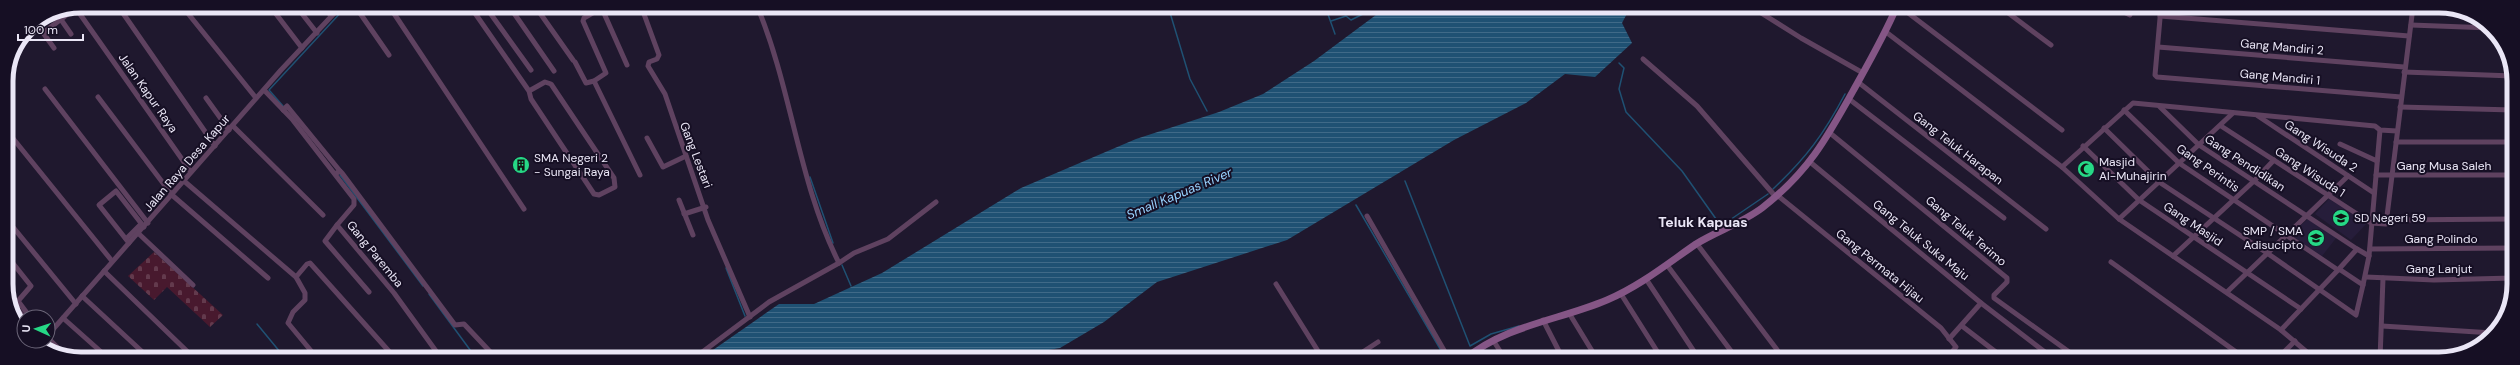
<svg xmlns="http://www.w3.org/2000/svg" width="2520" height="365" viewBox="0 0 2520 365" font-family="'DM Sans',sans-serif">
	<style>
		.built { fill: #261d3a }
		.cemetery { fill: url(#cemetery-stones) }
		.water { fill: url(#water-rules) }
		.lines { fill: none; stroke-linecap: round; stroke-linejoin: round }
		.stream { stroke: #1f5173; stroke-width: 1.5 }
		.street { stroke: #5f4260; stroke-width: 5 }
		.secondary { stroke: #855686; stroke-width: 7 }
		.labels { text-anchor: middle; stroke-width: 4; stroke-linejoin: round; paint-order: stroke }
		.street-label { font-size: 12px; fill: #eae6f6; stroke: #160f24 }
		.poi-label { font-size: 12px; fill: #eae6f6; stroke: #160f24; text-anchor: start }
		.water-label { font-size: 13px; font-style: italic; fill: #98d3ff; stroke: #160f24 }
		.quarter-label { font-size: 14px; font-weight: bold; fill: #eae6f6; stroke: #160f24 }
		.rim { fill: none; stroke: #eae6f6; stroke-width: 5 }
	</style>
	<defs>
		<pattern id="cemetery-stones" width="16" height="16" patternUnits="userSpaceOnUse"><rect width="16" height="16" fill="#48192e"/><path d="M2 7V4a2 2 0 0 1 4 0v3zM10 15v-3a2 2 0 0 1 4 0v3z" fill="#633a4d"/></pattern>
		<pattern id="water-rules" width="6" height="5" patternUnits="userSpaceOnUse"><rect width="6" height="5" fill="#1f5173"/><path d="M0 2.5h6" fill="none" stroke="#406a88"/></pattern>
	</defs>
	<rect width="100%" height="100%" fill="#1f182e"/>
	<!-- built -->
	<g class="built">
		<polygon points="2329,199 2368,222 2351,240 2315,214"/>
		<polygon points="2308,219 2337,237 2322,256 2290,235"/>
	</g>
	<!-- cemetery -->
	<polygon class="cemetery" points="154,252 223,315 210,327 167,287 154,300 128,276"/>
	<!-- water -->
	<polygon class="water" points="1388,6 1631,6 1622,23 1632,43 1595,77 1565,74 1526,103 1454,140 1287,240 1157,282 1104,322 1060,348 1015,356 999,355 991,359 700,359 779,304 814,304 882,273 1021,188 1136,139 1219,112 1263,94 1314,61"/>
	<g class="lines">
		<!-- stream -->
		<g class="stream">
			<polyline points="1168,6 1190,79 1207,111"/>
			<polyline points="1325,6 1335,34"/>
			<polyline points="1331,21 1346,16 1351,20 1379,6"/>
			<polyline points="1619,63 1624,68 1619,89 1626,112 1682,171 1721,226 1768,194"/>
			<polyline points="283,106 269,90 344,9"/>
			<polyline points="340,175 423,286"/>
			<polyline points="810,177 833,243"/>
			<polyline points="1405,181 1470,346 1491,334 1519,326"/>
			<path d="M1773,189C1806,158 1824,134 1845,94"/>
			<polyline points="1356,205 1446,359"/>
			<polyline points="842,265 851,286"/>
			<polyline points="726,268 745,316"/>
			<polyline points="429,294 476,358"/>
			<polyline points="257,324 285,358"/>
			<polyline points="1038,355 1040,359"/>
		</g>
		<!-- street -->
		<g class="street">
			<polyline points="118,6 215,146"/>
			<polyline points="182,6 256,98"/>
			<polyline points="270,6 302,48"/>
			<polyline points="296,6 317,33"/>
			<polyline points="324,6 331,16"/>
			<polyline points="355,6 389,55"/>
			<polyline points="389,6 524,209"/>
			<polyline points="470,6 529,91 531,99 594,194 599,195 615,187 614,178 551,84 545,82 529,91"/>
			<polyline points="485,6 531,70"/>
			<polyline points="509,6 554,71"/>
			<polyline points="535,6 573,60"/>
			<polyline points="592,6 596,11 603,11 627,65"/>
			<polyline points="641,6 659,55 657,59 649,62 648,66 665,94 708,220 750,317"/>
			<polyline points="1750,6 1801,38 1863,73"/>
			<polyline points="1899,6 2062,130"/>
			<polyline points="1999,6 2051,45"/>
			<polyline points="75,7 191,172"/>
			<polyline points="2114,7 2130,15"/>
			<polyline points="2161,7 2155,75 2157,77 2401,97"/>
			<polyline points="55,11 71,34"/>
			<polyline points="2160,16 2409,36"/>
			<polyline points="36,23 54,48"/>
			<polyline points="2411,25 2491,28"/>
			<polyline points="1886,32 2062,167 2119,219 2281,330 2315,359"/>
			<polyline points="43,33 77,7"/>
			<polyline points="2158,47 2404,67"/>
			<polyline points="1643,59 1697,106 1775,196"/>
			<polyline points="575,62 586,83 594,81 606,73 583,21 584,18 596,11"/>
			<polyline points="2404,72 2513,76"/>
			<polyline points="594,81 640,175"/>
			<polyline points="1858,82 2046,229"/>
			<polyline points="45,89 148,223"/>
			<polyline points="264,90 292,119 354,199 354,205 337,225 394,293 441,358"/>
			<polyline points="98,97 172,195 268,278"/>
			<polyline points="206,98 229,130"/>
			<polyline points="1849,99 2004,218"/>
			<polyline points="2160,107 2199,145 2357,249"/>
			<polyline points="2400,107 2513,110"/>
			<polyline points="283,110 287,106 340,171"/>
			<polyline points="2124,110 2179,163 2338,270"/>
			<polyline points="2258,116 2374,193"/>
			<polyline points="233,126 323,215"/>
			<polyline points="2221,126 2371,223 2386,224 2413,7"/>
			<polyline points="2104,128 2159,182 2267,253 2356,315 2363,285"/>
			<polyline points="7,131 112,261"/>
			<polyline points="1830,133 2007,278 2007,282 1994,295 1994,298 2079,359"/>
			<polyline points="647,138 663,167 686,156"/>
			<polyline points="2396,142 2513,142"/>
			<polyline points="2340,144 2377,161"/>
			<polyline points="2083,146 2139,200 2301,309"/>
			<polyline points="1810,162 1981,303 1949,339"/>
			<polyline points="2062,167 2133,103 2375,126 2380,130 2397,131"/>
			<polyline points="335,174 340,171 342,173 455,325 464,324 496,358"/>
			<polyline points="2376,175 2513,175"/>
			<polyline points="184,181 296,277 305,293 305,300 293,312 288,323 317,358"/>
			<polyline points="1777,195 1941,328 1956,347 1947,358"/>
			<polyline points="679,200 693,235"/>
			<polyline points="684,214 706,207"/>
			<polyline points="1367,216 1449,359"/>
			<polyline points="2119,219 2233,113"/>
			<polyline points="2387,220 2513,219"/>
			<polyline points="8,221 76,304"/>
			<polyline points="337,225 325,241 369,292"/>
			<polyline points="138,233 193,285"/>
			<polyline points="126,239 141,224"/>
			<polyline points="129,243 99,205 116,191 144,227"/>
			<polyline points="1697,244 1784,359"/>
			<polyline points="2370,249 2513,248"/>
			<polyline points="2173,256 2255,180 2274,160"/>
			<polyline points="8,257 31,286 18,301 30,317"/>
			<polyline points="2111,262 2246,359"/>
			<polyline points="839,263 854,253 888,239 936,202"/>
			<polyline points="1667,265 1737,359"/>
			<polyline points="2339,269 2357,249 2369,256"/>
			<polyline points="104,271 192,356"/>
			<polyline points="296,277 307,264 310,263 395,358"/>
			<polyline points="2366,277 2434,280 2513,278"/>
			<polyline points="1646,279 1699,359"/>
			<polyline points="1276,284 1323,359"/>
			<polyline points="2227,292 2348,176"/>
			<polyline points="1621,294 1662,359"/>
			<polyline points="82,296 149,358"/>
			<polyline points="8,299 23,316 19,321"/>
			<polyline points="1981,303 2054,359"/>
			<polyline points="1569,313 1597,359"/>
			<polyline points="63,318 108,358"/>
			<polyline points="1543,320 1563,359"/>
			<polyline points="1962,326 2005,359"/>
			<polyline points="2382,326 2493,333"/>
			<polyline points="2281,330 2339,269 2363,285 2369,256 2380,130"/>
			<polyline points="48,335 281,70 341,6"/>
			<polyline points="48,338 66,356"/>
			<polyline points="1493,340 1505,359"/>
			<polyline points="40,344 43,341"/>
			<path d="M693,359L769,302L839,263C798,182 792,89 757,6"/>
			<polyline points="1352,359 1378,342"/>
			<polyline points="2277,359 2295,341"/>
			<polyline points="2380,359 2383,278"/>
			<polyline points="2380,359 2386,359"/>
		</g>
		<!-- secondary -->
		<path class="secondary" d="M1465,359C1506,325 1560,320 1607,300C1640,286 1667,264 1696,244C1717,231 1742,223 1762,208C1811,170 1829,134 1858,82C1872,57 1886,32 1897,6"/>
	</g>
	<!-- icons -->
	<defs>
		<g id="building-disc" transform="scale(0.9)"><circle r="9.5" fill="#26d886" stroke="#160f24"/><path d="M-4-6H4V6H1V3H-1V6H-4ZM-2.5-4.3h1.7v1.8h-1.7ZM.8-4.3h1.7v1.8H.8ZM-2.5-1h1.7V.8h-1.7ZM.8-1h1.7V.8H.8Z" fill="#111"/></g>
		<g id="mosque-disc" transform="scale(0.9)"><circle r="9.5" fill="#26d886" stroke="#160f24"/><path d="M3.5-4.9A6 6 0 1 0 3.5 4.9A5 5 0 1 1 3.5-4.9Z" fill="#111"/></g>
		<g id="school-disc" transform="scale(0.9)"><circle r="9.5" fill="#26d886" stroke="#160f24"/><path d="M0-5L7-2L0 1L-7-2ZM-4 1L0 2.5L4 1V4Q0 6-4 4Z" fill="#111"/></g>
	</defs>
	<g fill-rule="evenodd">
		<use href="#building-disc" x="521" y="165"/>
		<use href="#mosque-disc" x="2086" y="169"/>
		<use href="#school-disc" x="2341" y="218"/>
		<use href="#school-disc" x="2316" y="238"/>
	</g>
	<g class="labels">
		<!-- street labels -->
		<g class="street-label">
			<text transform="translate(2282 47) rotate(5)" y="4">Gang Mandiri 2</text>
			<text transform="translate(2280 77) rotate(5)" y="4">Gang Mandiri 1</text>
			<text transform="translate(148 93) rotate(55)" y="4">Jalan Kapur Raya</text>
			<text transform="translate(2321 146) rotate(33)" y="4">Gang Wisuda 2</text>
			<text transform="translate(1958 148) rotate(38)" y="4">Gang Teluk Harapan</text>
			<text transform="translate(696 155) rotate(69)" y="4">Gang Lestari</text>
			<text transform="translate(187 163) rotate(-49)" y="4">Jalan Raya Desa Kapur</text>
			<text transform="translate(2245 163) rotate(33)" y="4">Gang Pendidikan</text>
			<text x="2444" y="170">Gang Musa Saleh</text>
			<text transform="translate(2208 168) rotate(35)" y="4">Gang Perintis</text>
			<text transform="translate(2310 172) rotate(33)" y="4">Gang Wisuda 1</text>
			<text transform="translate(2193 224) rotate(34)" y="4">Gang Masjid</text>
			<text transform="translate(1966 231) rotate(40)" y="4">Gang Teluk Terimo</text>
			<text x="2441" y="243">Gang Polindo</text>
			<text transform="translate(1921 240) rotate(39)" y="4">Gang Teluk Suka Maju</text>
			<text transform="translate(375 254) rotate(51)" y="4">Gang Paremba</text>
			<text transform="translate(1880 266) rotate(39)" y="4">Gang Permata Hijau</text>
			<text x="2439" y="273">Gang Lanjut</text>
		</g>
		<!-- poi labels -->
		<g class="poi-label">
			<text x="534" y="162">SMA Negeri 2<tspan x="534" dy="14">- Sungai Raya</tspan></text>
			<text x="2099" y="166">Masjid<tspan x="2099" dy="14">Al-Muhajirin</tspan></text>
			<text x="2354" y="222">SD Negeri 59</text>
			<text x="2303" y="235" text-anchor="end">SMP / SMA<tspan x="2303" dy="14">Adisucipto</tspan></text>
		</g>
		<!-- water labels -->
		<g class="water-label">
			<text transform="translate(1179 193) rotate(-23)" y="5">Small Kapuas River</text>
		</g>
		<!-- quarter labels -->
		<g class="quarter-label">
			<text x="1703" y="227">Teluk Kapuas</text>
		</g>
	</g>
	<!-- crop -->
	<path d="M0 0H2520V365H0ZM81 13H2439A68 68 0 0 1 2507 81V284A68 68 0 0 1 2439 352H81A68 68 0 0 1 13 284V81A68 68 0 0 1 81 13Z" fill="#160f24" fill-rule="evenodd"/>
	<path class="rim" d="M81 13H2439A68 68 0 0 1 2507 81V284A68 68 0 0 1 2439 352H81A68 68 0 0 1 13 284V81A68 68 0 0 1 81 13Z"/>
	<!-- north arrow -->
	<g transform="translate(36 329) rotate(273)"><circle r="19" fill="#160f24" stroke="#6b6578"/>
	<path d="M0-3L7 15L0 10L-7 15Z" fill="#26d886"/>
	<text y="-6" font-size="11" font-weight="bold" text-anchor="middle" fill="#eae6f6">U</text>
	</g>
	<!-- scale -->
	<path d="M18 34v6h65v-6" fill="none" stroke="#eae6f6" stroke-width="2"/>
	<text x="24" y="34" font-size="12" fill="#eae6f6" stroke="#160f24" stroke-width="3" paint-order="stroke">100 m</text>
</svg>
